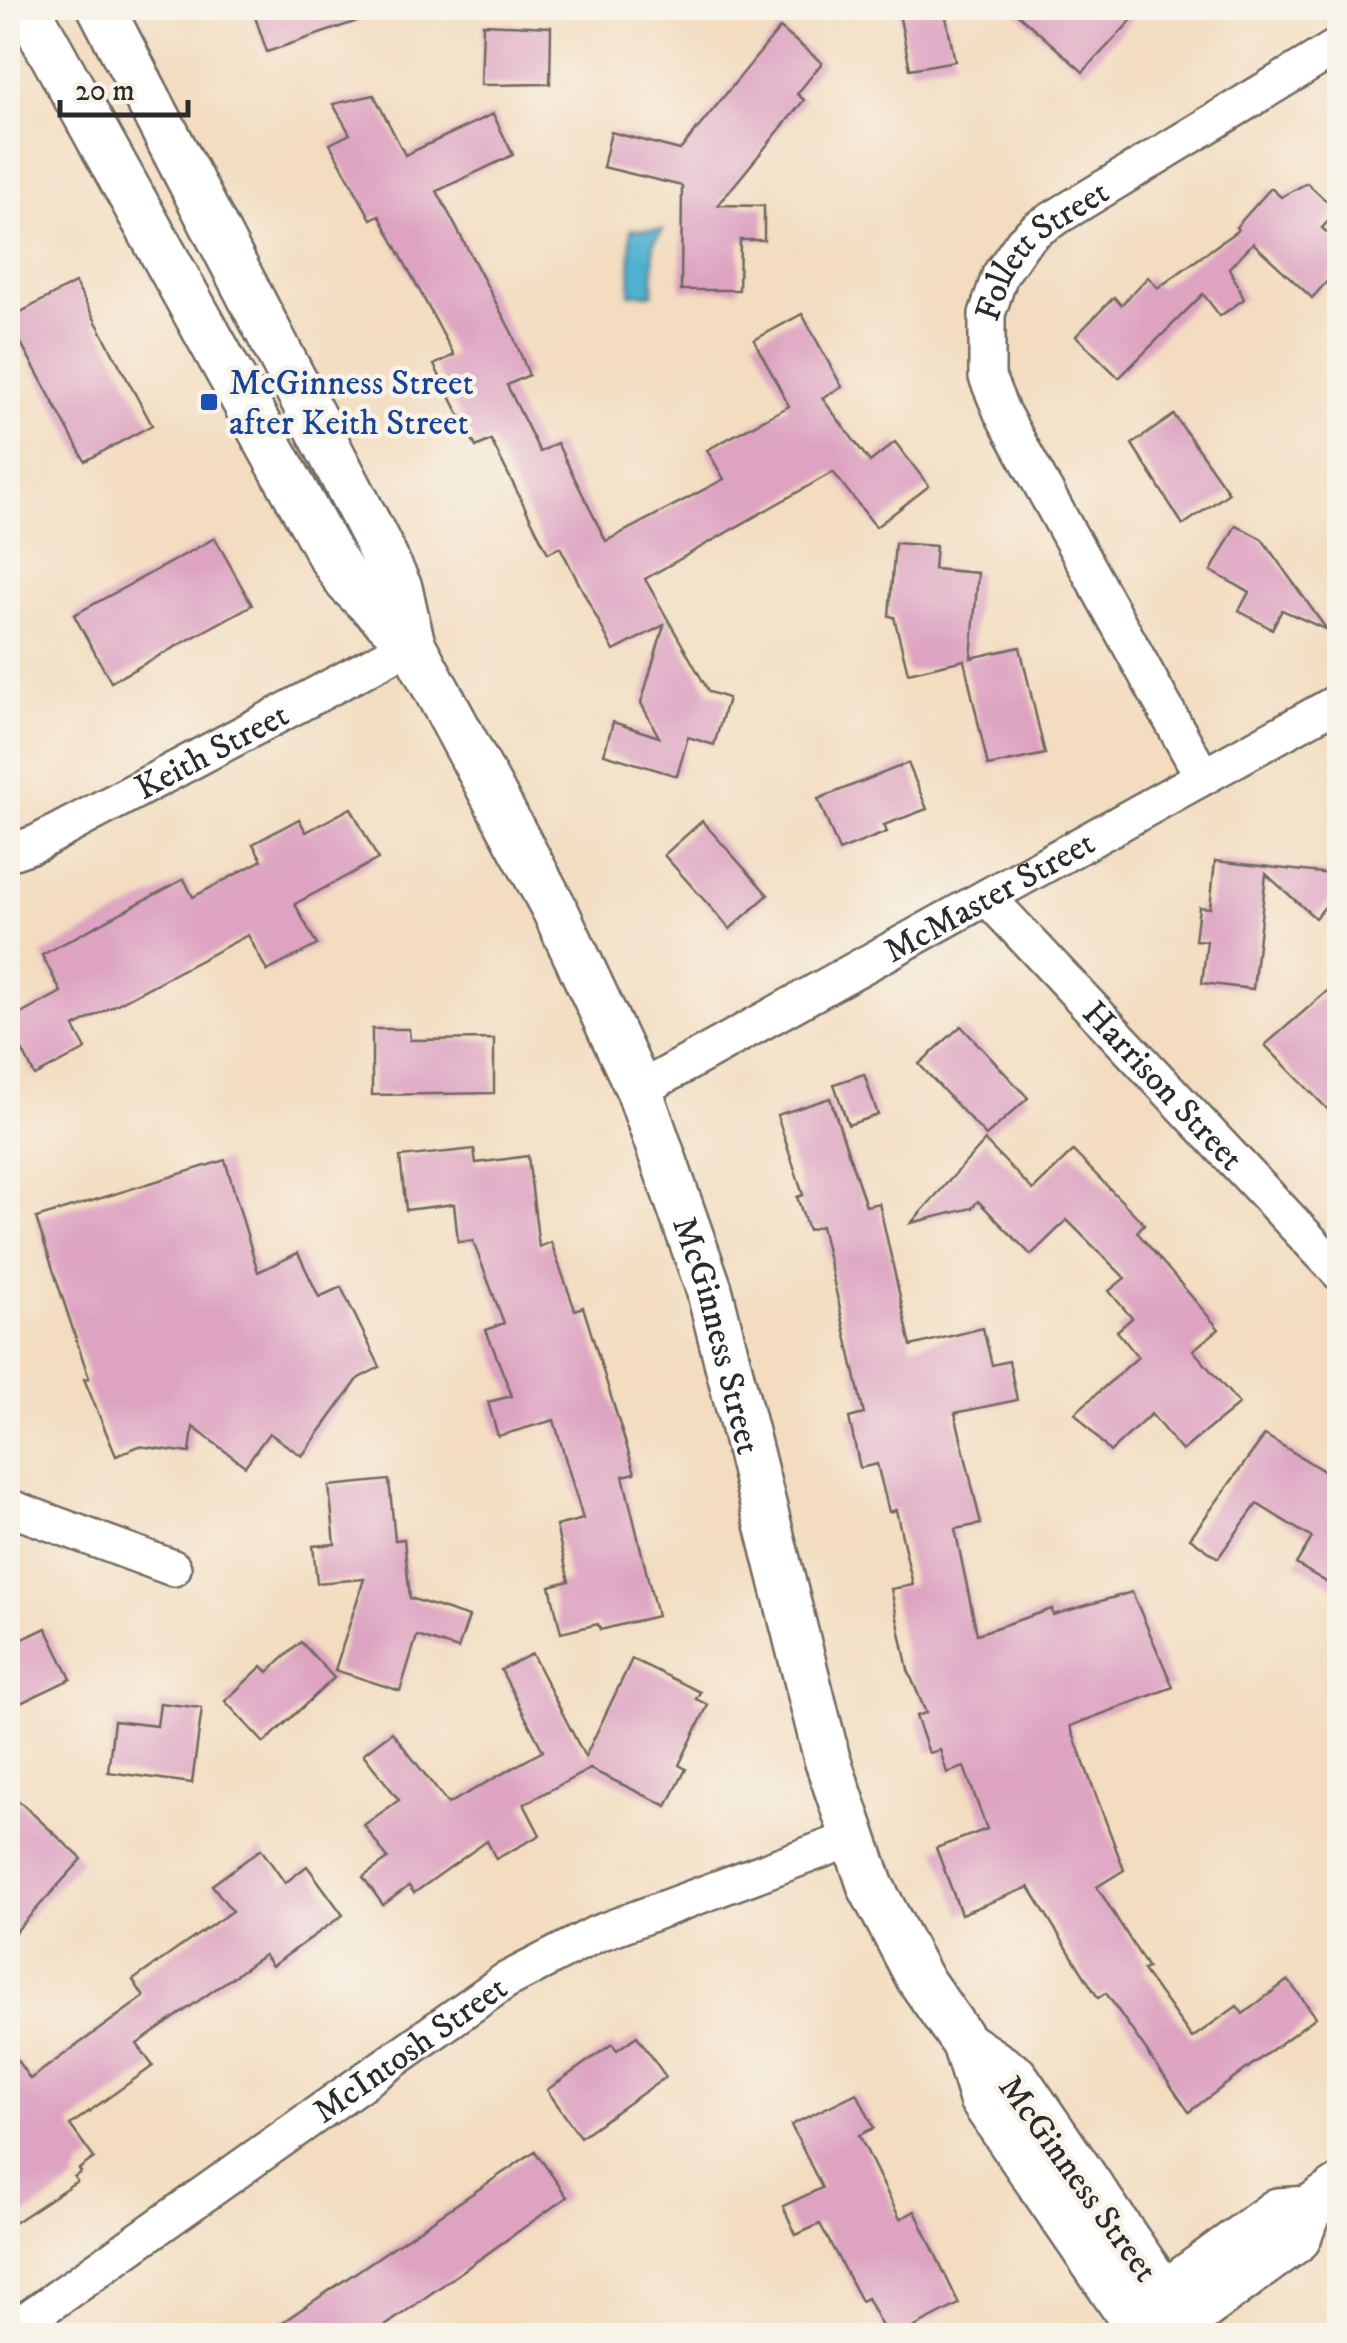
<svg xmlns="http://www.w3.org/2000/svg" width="1347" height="2343" viewBox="0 0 1347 2343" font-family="'IM FELL DW Pica',serif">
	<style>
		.water { fill: #50b0cf; stroke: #3e6e7d; stroke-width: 2.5 }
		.building { fill: #dda3c1 }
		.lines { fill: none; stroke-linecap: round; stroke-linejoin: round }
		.minor-casing { stroke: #71695f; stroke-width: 40 }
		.tertiary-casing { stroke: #71695f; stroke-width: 50 }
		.minor { stroke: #fff; stroke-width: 35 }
		.tertiary { stroke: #fff; stroke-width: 45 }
		.transit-dot { fill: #1a4fb4; stroke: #f7f3e8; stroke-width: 4 }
		.labels { text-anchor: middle; stroke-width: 9; stroke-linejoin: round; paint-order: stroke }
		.street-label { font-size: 35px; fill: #2b2b2b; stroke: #f7f3e8 }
		.transit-label { font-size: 35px; fill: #164399; stroke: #f7f3e8; text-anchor: start }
	</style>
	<rect width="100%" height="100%" fill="#f7f3e8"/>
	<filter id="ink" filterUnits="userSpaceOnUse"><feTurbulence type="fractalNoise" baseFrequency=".01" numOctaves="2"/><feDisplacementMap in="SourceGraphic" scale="20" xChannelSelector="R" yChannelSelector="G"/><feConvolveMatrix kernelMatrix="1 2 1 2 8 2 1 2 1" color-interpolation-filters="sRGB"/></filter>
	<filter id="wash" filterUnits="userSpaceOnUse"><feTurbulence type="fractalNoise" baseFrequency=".0048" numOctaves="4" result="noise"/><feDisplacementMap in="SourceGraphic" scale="40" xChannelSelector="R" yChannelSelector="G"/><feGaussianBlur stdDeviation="2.25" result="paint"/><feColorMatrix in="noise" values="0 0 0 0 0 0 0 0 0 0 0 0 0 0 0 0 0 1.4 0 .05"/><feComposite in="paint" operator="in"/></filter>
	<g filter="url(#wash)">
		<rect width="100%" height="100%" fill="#f3dcc0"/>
		<!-- water -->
		<polygon class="water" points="631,229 663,230 654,242 653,294 630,294"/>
		<g id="blocks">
			<!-- building -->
			<g class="building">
				<polygon points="252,8 380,8 381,13 267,52"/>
				<polygon points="898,8 944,8 955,61 910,69"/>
				<polygon points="1011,8 1143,8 1083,72"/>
				<polygon points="483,24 551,27 550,84 481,85"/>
				<polygon points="780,28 822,63 797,94 804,100 718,205 764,206 764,240 740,240 739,290 681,290 682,186 603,167 611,132 680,150"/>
				<polygon points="374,95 405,155 493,114 513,155 437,191 512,333 529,375 507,385 540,452 557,443 606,541 724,479 707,450 789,406 754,340 802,314 842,387 822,398 870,462 895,442 929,486 876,527 833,472 645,579 709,692 728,698 714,745 688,737 677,776 604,754 613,722 659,737 641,703 664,625 614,651 560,547 548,553 491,440 476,447 434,365 454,355 379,215 371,219 330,144 350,134 333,104"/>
				<polygon points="1307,183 1337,211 1322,228 1340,244 1340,267 1312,298 1253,243 1229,268 1244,299 1220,316 1203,294 1119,378 1076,336 1114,297 1121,305 1148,277 1158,288 1238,230 1236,227 1271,188 1281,197"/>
				<polygon points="75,283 152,425 85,461 8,319"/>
				<polygon points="1174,415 1229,493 1183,525 1132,444"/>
				<polygon points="1236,525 1262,539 1327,630 1282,610 1272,629 1239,611 1249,592 1211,571"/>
				<polygon points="215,538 252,605 111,682 74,615"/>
				<polygon points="895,543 936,546 934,569 978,573 971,658 1020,647 1045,754 988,766 964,660 908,673 894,617 889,616"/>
				<polygon points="908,763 927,809 884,825 887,832 839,851 818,799"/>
				<polygon points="351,808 378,859 295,904 317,945 267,971 248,935 74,1027 86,1049 35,1076 8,1021 61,992 42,955 184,879 193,897 262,860 253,844 299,819 306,832"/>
				<polygon points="702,821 768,895 730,929 664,855"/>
				<polygon points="1215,861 1340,875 1340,890 1315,918 1266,874 1253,989 1202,983 1207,941 1195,940 1199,907 1210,908"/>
				<polygon points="1340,980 1340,1122 1265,1045"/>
				<polygon points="961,1026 1028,1098 986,1136 919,1064"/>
				<polygon points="372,1029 409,1029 410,1040 494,1039 494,1093 372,1095"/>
				<polygon points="864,1074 878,1115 848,1125 834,1084"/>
				<polygon points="830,1098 866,1206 879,1203 911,1346 983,1328 992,1365 1009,1361 1017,1400 955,1413 981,1524 955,1529 977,1634 1052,1609 1053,1615 1132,1592 1173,1687 1070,1726 1124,1870 1097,1887 1148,1968 1143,1970 1192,2038 1237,2006 1243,2014 1288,1980 1316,2017 1189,2112 1106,1993 1098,1998 1029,1887 961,1914 936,1848 987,1829 964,1767 947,1773 940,1750 929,1753 916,1716 926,1713 908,1670 891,1589 913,1585 896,1510 889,1512 877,1464 860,1468 849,1418 864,1414 821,1226 808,1230 797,1197 803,1195 777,1115"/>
				<polygon points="985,1141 1033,1190 1073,1151 1144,1224 1137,1232 1219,1329 1193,1350 1239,1404 1182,1451 1151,1414 1110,1452 1075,1413 1138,1357 1117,1331 1132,1318 1109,1291 1125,1278 1067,1220 1031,1255 978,1201 972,1208 911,1223"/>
				<polygon points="474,1149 476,1163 528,1156 539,1247 551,1242 575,1310 583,1307 635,1473 623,1476 657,1616 600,1630 598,1624 561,1633 550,1586 569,1581 556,1526 583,1519 554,1420 498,1436 488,1402 512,1396 486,1330 504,1323 473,1241 458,1242 454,1204 406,1210 400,1157"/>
				<polygon points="225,1160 258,1272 298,1253 319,1297 341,1287 380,1367 359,1378 302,1456 269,1433 245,1466 193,1427 190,1453 139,1446 116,1456 84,1379 89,1378 36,1218"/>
				<polygon points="1265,1435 1340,1481 1340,1590 1296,1564 1312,1538 1257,1504 1218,1558 1190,1538"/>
				<polygon points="389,1480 395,1540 404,1539 410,1598 469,1617 458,1649 417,1636 400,1691 335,1670 364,1579 317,1583 313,1546 335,1544 329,1486"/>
				<polygon points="46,1628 71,1679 8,1709 8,1646"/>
				<polygon points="301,1642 334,1678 264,1743 225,1701 262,1666 268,1672"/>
				<polygon points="532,1654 585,1757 632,1659 700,1692 696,1699 708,1705 679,1765 686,1769 667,1806 590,1769 524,1804 540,1835 496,1859 487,1841 414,1893 409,1886 383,1905 363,1877 388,1859 364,1825 399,1800 363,1754 392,1732 448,1804 543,1751 501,1670"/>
				<polygon points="160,1703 202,1708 192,1783 108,1772 114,1721 157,1726"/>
				<polygon points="8,1791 82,1859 8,1940"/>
				<polygon points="261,1849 285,1883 307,1866 343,1915 272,1966 264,1955 137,2044 153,2066 70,2125 94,2158 79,2169 81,2172 74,2177 77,2181 8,2227 8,2047 30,2079 144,1997 133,1980 232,1911 212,1885"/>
				<polygon points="637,2036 666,2077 580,2137 547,2090 612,2044 617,2050"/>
				<polygon points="857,2093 874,2128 859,2135 900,2219 915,2211 959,2304 897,2336 887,2336 867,2298 861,2301 820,2224 796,2235 783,2206 822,2188 791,2125"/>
				<polygon points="535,2151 567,2197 371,2336 262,2336"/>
			</g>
		</g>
	</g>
	<g filter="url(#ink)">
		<use href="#blocks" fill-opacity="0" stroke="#71695f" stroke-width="2.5"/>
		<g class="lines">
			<!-- minor casing -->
			<g class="minor-casing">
				<g id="minor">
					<path id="s1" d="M1203,777L1002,413L987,377V314L1000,275L1023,242L1037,229L1340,45"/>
					<path id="s2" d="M8,853L37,843L412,644"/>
					<path id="s3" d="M987,897L1340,1273"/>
					<path id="s4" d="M639,1090L1340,701"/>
					<polyline points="8,1507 173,1568"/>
					<path id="s5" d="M8,2333L505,1981L596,1934L851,1839"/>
				</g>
			</g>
			<!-- tertiary casing -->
			<g class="tertiary-casing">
				<g id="tertiary">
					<polyline points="27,8 330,555 348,582 412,644"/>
					<path id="s6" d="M101,8L375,538L399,588L412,644L554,908L639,1090L709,1289L827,1759L871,1887L919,1978L965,2044L982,2099L1144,2336"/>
					<polyline points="965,2044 1015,2077 1183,2322"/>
					<polyline points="1141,2311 1278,2211 1309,2209 1340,2188"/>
					<polyline points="1164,2336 1298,2238 1309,2209"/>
				</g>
			</g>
			<!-- minor -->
			<use href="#minor" class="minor"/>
			<!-- tertiary -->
			<use href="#tertiary" class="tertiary"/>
		</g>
	</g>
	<!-- markers -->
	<rect class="transit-dot" x="199" y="392" width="20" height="20" rx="5"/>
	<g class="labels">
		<!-- street labels -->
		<g class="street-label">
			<text dy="12" stroke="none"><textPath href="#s1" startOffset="605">Follett Street</textPath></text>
			<text dy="12" stroke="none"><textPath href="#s2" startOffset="228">Keith Street</textPath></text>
			<text dy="12" stroke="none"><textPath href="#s4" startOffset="400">McMaster Street</textPath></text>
			<text dy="12" stroke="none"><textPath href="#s3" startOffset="258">Harrison Street</textPath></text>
			<text dy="12" stroke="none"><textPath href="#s6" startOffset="1468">McGinness Street</textPath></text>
			<text dy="12" stroke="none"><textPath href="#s5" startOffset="492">McIntosh Street</textPath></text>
			<text transform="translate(1079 2178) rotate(54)" y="12">McGinness Street</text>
		</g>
		<!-- transit labels -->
		<g class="transit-label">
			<text x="229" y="394">McGinness Street<tspan x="229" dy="40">after Keith Street</tspan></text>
		</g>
	</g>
	<!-- margin -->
	<rect width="1347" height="2343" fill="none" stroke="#f7f3e8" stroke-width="40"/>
	<!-- scale -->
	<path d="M60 100v15h128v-15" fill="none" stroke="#2b2b2b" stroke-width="5"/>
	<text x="75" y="100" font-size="30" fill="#2b2b2b" stroke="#f7f3e8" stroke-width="8" paint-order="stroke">20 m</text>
</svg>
